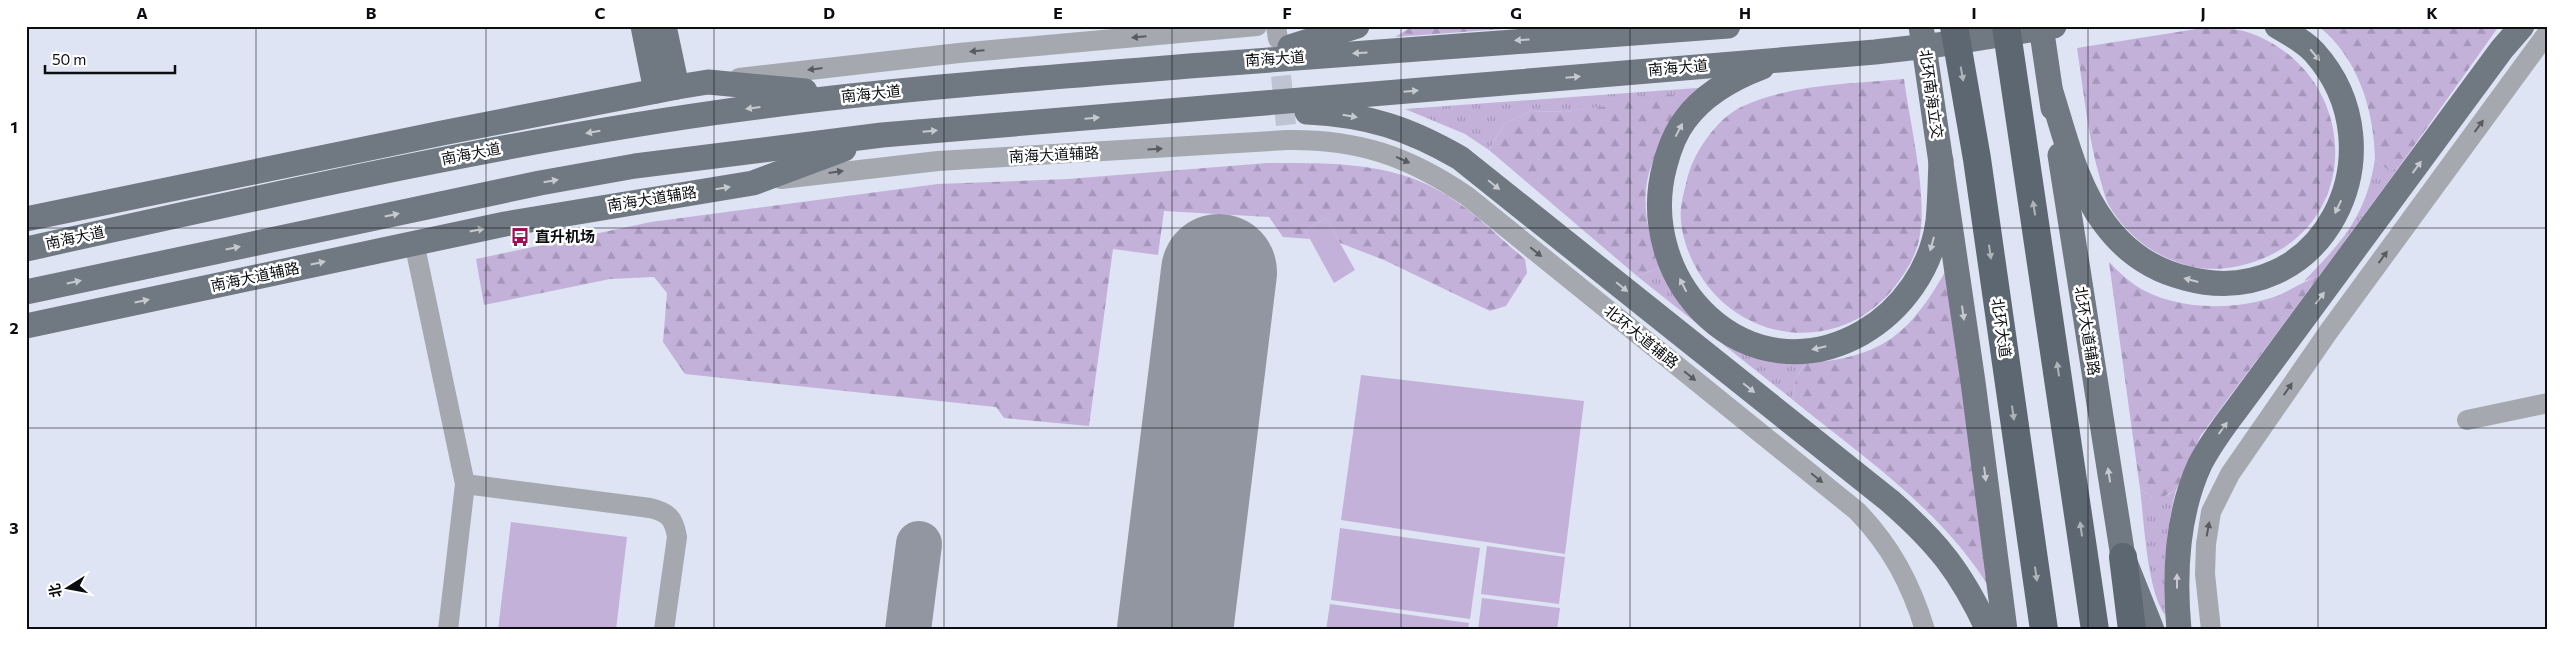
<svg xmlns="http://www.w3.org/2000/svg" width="2574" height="656" viewBox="0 0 2574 656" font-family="Commissioner,'Noto Sans SC',sans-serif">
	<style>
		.grass { fill: url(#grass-tufts) }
		.forest { fill: url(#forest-firs) }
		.pitch { fill: #c3b1da }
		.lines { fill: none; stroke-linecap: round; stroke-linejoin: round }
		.taxiway { stroke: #9296a1; stroke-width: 46 }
		.runway { stroke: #9296a1; stroke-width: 116 }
		.minor-tunnel { stroke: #bec4d1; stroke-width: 20; stroke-dasharray: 20 10; stroke-linecap: butt }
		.minor { stroke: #a5a9af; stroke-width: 20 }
		.major { stroke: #707882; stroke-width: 25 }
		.highway { stroke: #5d6771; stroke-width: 28 }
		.oneway { fill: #585b60 }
		.oneway2 { fill: #c6c9cd }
		.oneway3 { fill: #aeb3b8 }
		.grid { fill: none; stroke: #0b0d11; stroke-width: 1; stroke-opacity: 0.55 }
		.labels { text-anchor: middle; stroke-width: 5; stroke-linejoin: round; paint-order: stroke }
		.street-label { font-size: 15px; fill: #0b0d11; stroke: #fff }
		.poi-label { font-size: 15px; font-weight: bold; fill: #0b0d11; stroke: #fff; text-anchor: start }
		.neatline { fill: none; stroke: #0b0d11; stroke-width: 2 }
		.grid-label { font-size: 16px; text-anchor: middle; font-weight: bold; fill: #0b0d11 }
	</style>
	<defs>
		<pattern id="grass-tufts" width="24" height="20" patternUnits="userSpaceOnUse" patternTransform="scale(1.25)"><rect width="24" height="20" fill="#c3b1da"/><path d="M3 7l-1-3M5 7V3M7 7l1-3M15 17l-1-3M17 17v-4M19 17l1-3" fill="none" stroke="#a697ba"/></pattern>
		<pattern id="forest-firs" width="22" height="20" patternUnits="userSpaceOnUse" patternTransform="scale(1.25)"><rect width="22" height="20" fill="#c3b1da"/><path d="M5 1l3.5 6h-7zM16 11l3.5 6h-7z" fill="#a697ba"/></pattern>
	</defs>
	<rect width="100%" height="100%" fill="#dee4f3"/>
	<!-- grass -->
	<g class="grass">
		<polygon points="1711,87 1698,95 1565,112 1531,111 1504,124 1489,150 1465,134 1405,109"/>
		<path d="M2375,159L2389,171L2399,167L2319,276L2304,281C2343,241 2366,216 2375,159Z"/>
		<polygon points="1660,268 1682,302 1786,362 1806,363 1796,377 1793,400 1637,276"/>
		<path d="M2140,489L2152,498L2168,495L2176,490C2165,532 2164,571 2165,615C2147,591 2144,520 2140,489Z"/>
	</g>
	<!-- forest -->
	<g class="forest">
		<polygon points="1413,26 1541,26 1395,37"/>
		<path d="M2318,26H2499L2399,167L2389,171L2375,159C2374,110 2358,57 2318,26Z"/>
		<path d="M2209,27C2222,29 2238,28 2250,33C2357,72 2367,219 2259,260C2235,269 2210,272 2186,265C2152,255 2126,235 2108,204C2105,197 2103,189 2101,182C2088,139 2084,93 2077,48Z"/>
		<path d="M1904,79C1910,125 1927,190 1920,235C1917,255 1905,274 1893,289C1837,357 1735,343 1695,266C1686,249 1679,227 1681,207C1682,200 1684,191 1686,184C1691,156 1715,120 1741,107C1790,84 1850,84 1904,79Z"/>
		<path d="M1655,95H1698C1685,114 1662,142 1653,162C1638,196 1648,235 1660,268L1637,276L1489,150L1504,124L1531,111L1565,112L1607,106Z"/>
		<path d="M1267,163C1329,163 1394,161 1448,196C1476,213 1500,239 1525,259L1527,273L1506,306L1490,311L1384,260L1340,243L1326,218L1305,230L1310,239L1283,237L1269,217L1164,211L1158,255L1113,249L1089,426L1004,418L996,407L685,374L663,342L667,293L654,277L610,279L484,305L476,259L651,222L938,184L1068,179Z"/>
		<path d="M2109,262C2117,270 2126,279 2135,285C2173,311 2235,311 2277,296C2291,290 2304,281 2319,276L2201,435L2176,490L2161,498H2152L2140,489Z"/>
		<path d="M1946,270L1992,592C1944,511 1864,458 1793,400L1796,377L1806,363C1882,358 1910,334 1946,270Z"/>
	</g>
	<!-- pitch -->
	<g class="pitch">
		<polygon points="1326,218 1355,270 1334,283 1305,230"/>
		<polygon points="1361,375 1584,401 1565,554 1341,520"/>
		<polygon points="511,522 627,537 616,630 498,630"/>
		<polygon points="1340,528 1480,548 1470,619 1331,600"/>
		<polygon points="1487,546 1565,557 1559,604 1481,594"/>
		<polygon points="1482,598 1560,608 1557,630 1478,630"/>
		<polygon points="1330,604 1469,623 1468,630 1326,630"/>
	</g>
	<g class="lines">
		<!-- taxiway -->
		<polyline class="taxiway" points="908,630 919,544"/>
		<!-- runway -->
		<polyline class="runway" points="1175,630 1219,272"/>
		<!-- minor-tunnel -->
		<polyline class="minor-tunnel" points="1278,46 1286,125"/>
		<!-- minor -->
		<g class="minor">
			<polyline points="1276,26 1278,39"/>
			<polyline points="739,78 959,53 1257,26"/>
			<path d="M781,179L938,161L1287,140C1358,139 1408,156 1467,196L1857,511C1891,546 1911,584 1925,630"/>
			<polyline points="414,242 465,484 448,630"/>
			<polyline points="2467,420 2548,403"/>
			<path d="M465,484L650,508C668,512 674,518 677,537L664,630"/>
			<polyline points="2211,630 2205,574 2206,544 2211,512 2230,474 2329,331 2548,32"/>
		</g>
		<!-- major -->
		<g class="major">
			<polyline points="643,26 656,91"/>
			<polyline points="664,26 677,87"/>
			<polyline points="1921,26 1973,382 2005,630"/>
			<polyline points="2041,26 2053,108"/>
			<polyline points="1290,47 1357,26"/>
			<path d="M1762,67C1733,78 1703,95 1685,120C1675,133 1669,150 1665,165C1633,282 1747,398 1862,333C1902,310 1932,268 1938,221C1940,202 1940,181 1941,161"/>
			<path d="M2051,92C2065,136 2076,186 2105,224C2125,251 2153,270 2185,278C2322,315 2403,151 2314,52C2304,41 2290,34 2277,26"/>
			<path d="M1307,112C1368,115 1408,128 1460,158L1890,501C1938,543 1961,572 1988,630"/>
			<polyline points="2060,155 2123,557 2152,630"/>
			<polyline points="26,219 442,133 677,87 708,82 805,91"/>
			<path d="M26,249C254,199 482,146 713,113C875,90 1039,78 1203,65C1378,51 1553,38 1728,26"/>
			<polyline points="26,292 540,183 635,166 882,135 1875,52 1937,45 2054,26"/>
			<polyline points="26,326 505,224 753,183 844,149"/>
			<path d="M2179,630C2174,576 2177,514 2200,464C2210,445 2223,427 2236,410L2502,49L2522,26"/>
		</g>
		<!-- highway -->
		<g class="highway">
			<polyline points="1954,26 1977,159 2044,630"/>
			<polyline points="2006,26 2095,630"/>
			<polyline points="2123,557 2132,630"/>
		</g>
	</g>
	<!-- one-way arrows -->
	<defs><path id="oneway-solid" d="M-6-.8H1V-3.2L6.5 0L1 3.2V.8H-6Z" transform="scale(1.25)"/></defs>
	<g class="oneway">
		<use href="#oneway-solid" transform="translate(1139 37) rotate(175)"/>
		<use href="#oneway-solid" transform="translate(977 51) rotate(175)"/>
		<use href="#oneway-solid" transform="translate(815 69) rotate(173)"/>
		<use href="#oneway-solid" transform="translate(2479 126) rotate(-54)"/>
		<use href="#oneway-solid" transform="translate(1155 149) rotate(-4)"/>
		<use href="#oneway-solid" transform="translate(1403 160) rotate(24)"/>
		<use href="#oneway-solid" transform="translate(836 172) rotate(-8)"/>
		<use href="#oneway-solid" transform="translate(1536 252) rotate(39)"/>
		<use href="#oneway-solid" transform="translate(2383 257) rotate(-54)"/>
		<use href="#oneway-solid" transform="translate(1690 376) rotate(39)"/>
		<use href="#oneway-solid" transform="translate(2288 389) rotate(-55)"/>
		<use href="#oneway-solid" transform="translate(1817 478) rotate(39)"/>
		<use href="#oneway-solid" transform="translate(2208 529) rotate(-80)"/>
	</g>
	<g class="oneway2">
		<use href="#oneway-solid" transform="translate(1522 40) rotate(176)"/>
		<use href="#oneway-solid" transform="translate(1360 53) rotate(176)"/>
		<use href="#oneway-solid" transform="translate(2315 55) rotate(50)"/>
		<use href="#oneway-solid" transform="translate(1573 77) rotate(-5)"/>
		<use href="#oneway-solid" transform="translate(1411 91) rotate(-5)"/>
		<use href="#oneway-solid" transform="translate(753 108) rotate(173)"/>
		<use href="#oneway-solid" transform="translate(1350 116) rotate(10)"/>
		<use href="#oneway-solid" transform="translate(1092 118) rotate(-5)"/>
		<use href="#oneway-solid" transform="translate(1679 130) rotate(-62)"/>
		<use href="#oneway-solid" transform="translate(930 131) rotate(-5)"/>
		<use href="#oneway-solid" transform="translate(593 132) rotate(170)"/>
		<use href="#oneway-solid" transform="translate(2417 167) rotate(-54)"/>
		<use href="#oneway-solid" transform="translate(551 181) rotate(-10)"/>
		<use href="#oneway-solid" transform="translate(1494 185) rotate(39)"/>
		<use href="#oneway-solid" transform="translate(723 188) rotate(-9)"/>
		<use href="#oneway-solid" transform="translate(2338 207) rotate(115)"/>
		<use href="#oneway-solid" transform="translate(392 215) rotate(-12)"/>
		<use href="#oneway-solid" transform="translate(477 230) rotate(-11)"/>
		<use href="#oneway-solid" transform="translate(1932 244) rotate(105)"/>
		<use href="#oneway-solid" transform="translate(233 248) rotate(-12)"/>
		<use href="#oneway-solid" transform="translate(318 263) rotate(-12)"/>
		<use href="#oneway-solid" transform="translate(2191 280) rotate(-165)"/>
		<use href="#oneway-solid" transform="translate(74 282) rotate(-12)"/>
		<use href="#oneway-solid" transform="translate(1683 285) rotate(-117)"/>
		<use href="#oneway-solid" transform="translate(1622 287) rotate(39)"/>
		<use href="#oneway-solid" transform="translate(2320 298) rotate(-53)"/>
		<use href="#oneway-solid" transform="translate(142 301) rotate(-12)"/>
		<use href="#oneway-solid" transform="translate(1963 313) rotate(82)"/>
		<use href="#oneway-solid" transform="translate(1819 348) rotate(167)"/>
		<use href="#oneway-solid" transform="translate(1749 388) rotate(39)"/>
		<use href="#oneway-solid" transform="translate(2223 428) rotate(-54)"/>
		<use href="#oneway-solid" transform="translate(1985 474) rotate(83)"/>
		<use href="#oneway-solid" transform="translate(2109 475) rotate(-99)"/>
		<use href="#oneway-solid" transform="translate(2177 581) rotate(-90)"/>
	</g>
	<g class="oneway3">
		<use href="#oneway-solid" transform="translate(1962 74) rotate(80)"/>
		<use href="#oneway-solid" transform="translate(2034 208) rotate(-99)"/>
		<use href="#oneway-solid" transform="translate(1990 252) rotate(82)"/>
		<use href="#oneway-solid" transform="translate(2058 369) rotate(-98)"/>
		<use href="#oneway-solid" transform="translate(2013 413) rotate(82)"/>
		<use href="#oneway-solid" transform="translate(2081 529) rotate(-98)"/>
		<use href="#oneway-solid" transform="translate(2036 574) rotate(82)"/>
	</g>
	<!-- grid -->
	<path class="grid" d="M256,26V630M486,26V630M714,26V630M944,26V630M1172,26V630M1401,26V630M1630,26V630M1860,26V630M2088,26V630M2318,26V630M26,228H2548M26,428H2548"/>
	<!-- icons -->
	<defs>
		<g id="bus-bare" transform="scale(1.5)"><path d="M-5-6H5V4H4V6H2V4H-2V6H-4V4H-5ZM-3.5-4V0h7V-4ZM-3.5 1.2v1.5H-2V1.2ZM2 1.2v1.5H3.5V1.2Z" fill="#a00e55" stroke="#fff" stroke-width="2.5" paint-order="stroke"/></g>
	</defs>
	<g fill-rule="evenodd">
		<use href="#bus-bare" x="520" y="237"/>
	</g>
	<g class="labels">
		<!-- street labels -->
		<g class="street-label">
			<text transform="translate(1275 59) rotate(-4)" y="5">南海大道</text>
			<text transform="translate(1678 68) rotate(-5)" y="5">南海大道</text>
			<text transform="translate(871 94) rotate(-6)" y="5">南海大道</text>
			<text transform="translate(1931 94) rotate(82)" y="5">北环南海立交</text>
			<text transform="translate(471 154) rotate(-11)" y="5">南海大道</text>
			<text transform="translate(1054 155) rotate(-3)" y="5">南海大道辅路</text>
			<text transform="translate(652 199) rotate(-9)" y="5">南海大道辅路</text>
			<text transform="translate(75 238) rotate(-12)" y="5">南海大道</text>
			<text transform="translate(255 277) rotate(-12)" y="5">南海大道辅路</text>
			<text transform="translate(2001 328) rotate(82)" y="5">北环大道</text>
			<text transform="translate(2087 331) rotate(81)" y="5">北环大道辅路</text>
			<text transform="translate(1641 337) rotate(39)" y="5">北环大道辅路</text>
		</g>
		<!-- poi labels -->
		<g class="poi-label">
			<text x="535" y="242">直升机场</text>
		</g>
	</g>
	<!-- border -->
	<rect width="2574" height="656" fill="none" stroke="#ffffff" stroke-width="55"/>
	<!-- north arrow -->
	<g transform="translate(68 588) rotate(259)" stroke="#ffffff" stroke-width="4" paint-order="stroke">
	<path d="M0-4L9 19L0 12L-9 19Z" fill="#0b0d11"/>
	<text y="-8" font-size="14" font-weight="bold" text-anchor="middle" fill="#0b0d11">北</text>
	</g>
	<!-- scale -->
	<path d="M45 65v8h130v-8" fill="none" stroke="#0b0d11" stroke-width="2.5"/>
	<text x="52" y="65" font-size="15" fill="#0b0d11" stroke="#ffffff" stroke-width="4" paint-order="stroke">50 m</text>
	<rect x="28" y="28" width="2518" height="600" class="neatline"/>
	<g class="grid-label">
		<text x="142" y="19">A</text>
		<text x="371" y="19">B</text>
		<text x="600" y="19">C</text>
		<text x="829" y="19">D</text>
		<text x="1058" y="19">E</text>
		<text x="1287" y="19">F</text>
		<text x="1516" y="19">G</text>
		<text x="1745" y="19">H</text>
		<text x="1974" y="19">I</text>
		<text x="2203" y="19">J</text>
		<text x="2432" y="19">K</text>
		<text x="14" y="133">1</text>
		<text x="14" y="334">2</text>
		<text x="14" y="534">3</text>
	</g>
</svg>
